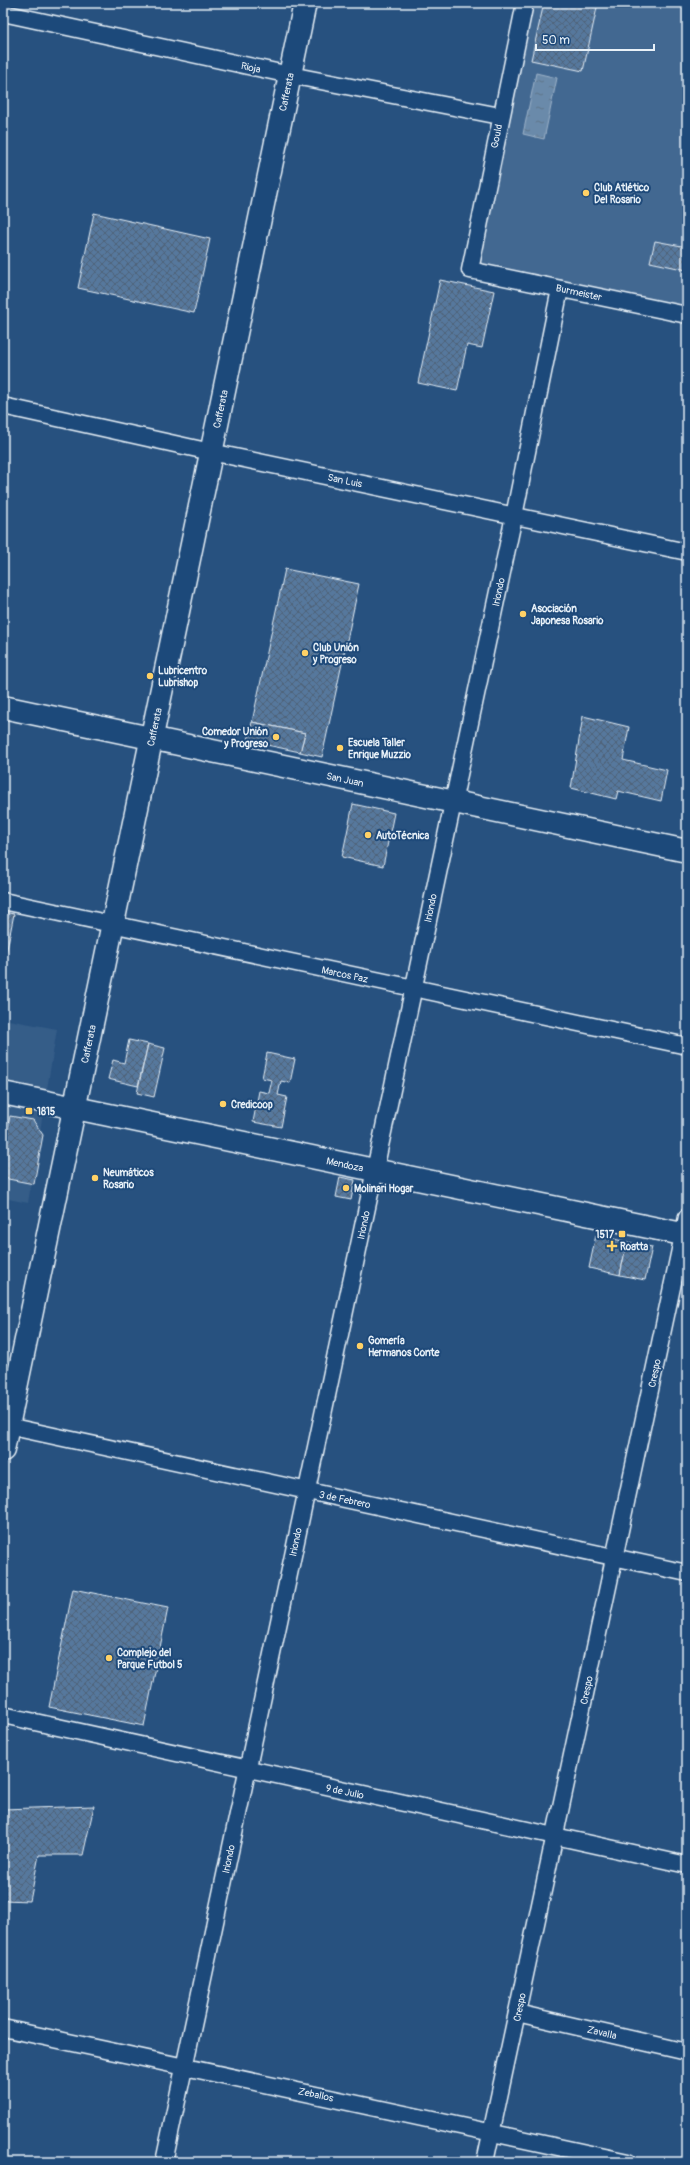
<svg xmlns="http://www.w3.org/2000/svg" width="690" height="2165" viewBox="0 0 690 2165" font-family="Pangolin,sans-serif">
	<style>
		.built { fill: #355d88 }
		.pitch { fill: #436891; stroke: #96acc4 }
		.water { fill: url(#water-ripples); stroke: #9db3c9 }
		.building { fill: url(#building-cross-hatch); stroke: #e8f1f8 }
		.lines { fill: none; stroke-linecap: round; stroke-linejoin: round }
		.minor-casing { stroke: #e8f1f8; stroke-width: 19 }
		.secondary-casing { stroke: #e8f1f8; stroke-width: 25 }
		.minor { stroke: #1f4a7a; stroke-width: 16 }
		.secondary { stroke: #1f4a7a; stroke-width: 22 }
		.poi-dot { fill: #ffd166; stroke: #1f4a7a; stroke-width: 1.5 }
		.labels { text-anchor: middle; stroke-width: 4; stroke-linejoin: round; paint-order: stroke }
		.street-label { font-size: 10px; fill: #e8f1f8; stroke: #1f4a7a }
		.poi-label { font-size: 10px; font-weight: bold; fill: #e8f1f8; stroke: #1f4a7a; text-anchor: start }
	</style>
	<defs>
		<pattern id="water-ripples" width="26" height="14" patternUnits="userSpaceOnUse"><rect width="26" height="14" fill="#6b8aaa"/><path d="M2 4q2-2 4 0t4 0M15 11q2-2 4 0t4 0" fill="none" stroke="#5e7388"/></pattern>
		<pattern id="building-cross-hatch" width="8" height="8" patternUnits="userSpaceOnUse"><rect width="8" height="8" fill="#57789d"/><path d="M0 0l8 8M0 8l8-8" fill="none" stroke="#4f6278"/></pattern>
	</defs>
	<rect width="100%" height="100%" fill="#27517f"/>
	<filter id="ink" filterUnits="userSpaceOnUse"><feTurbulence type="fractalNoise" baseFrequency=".025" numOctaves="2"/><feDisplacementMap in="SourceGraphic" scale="8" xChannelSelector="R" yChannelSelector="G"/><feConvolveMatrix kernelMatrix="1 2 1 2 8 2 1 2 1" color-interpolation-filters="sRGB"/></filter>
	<g filter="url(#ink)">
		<!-- built -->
		<polygon class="built" points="3,1019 57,1029 28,1203 3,1198"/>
		<!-- pitch -->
		<polygon class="pitch" points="525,3 687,3 687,315 470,270"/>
		<!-- water -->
		<polygon class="water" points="536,73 557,78 544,139 523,134"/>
		<!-- building -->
		<g class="building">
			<polygon points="544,3 598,3 583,71 531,60"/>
			<polygon points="94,213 210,239 194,313 78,288"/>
			<polygon points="655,241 687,247 687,270 650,262"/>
			<polygon points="440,280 494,291 482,348 467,345 457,391 418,383"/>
			<polygon points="285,569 359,584 322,757 300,752 305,733 252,722"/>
			<polygon points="583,716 629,727 623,760 667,770 661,801 618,791 616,799 571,788"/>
			<polygon points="252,722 305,733 300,752 248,741"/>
			<polygon points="353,804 394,813 383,866 342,857"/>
			<polygon points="3,912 14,914 3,969"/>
			<polygon points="129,1040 148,1044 138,1086 108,1079 113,1060 124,1063"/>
			<polygon points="148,1044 165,1048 154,1097 137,1093"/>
			<polygon points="267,1053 295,1059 290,1083 281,1081 278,1095 287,1097 281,1127 253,1122 259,1091 269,1093 272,1080 262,1078"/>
			<polygon points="10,1116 33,1120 43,1135 34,1184 3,1178 3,1152"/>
			<polygon points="340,1177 355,1180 351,1200 336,1197"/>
			<polygon points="596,1235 627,1242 620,1275 589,1268"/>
			<polygon points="627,1242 652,1247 645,1280 620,1275"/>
			<polygon points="73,1589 168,1608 144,1726 49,1707"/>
			<polygon points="94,1806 83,1855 39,1855 30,1901 3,1900 3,1809"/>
		</g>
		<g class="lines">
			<!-- minor casing -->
			<g class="minor-casing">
				<g id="minor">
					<polyline points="525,3 470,270 687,315"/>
					<polyline points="3,13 290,75 500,116"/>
					<polyline points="3,406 211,452 687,552"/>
					<polyline points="3,901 687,1046"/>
					<polyline points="3,1425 687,1573"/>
					<polyline points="3,1715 687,1865"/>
					<polyline points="517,2013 687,2052"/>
					<polyline points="3,2028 628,2162"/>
					<polyline points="164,2162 514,516 560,289"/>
					<polyline points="485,2162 687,1217"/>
				</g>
			</g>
			<!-- secondary casing -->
			<g class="secondary-casing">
				<g id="secondary">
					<polyline points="3,707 687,851"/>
					<polyline points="3,1093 687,1235"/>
					<polyline points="3,1450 305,3"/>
				</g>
			</g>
			<!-- minor -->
			<use href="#minor" class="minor"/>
			<!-- secondary -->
			<use href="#secondary" class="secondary"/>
		</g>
	</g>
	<!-- markers -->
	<g class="poi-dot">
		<circle cx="586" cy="193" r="4"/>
		<circle cx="523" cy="614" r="4"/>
		<circle cx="305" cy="653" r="4"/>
		<circle cx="150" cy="676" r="4"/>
		<circle cx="276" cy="737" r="4"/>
		<circle cx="340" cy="748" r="4"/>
		<circle cx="368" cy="835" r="4"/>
		<circle cx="223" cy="1104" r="4"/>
		<rect x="25" y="1107" width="8" height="8" rx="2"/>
		<circle cx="95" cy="1178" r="4"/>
		<circle cx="346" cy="1188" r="4"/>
		<rect x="618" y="1230" width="8" height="8" rx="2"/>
		<path d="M610 1240h4v4h4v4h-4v4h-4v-4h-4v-4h4z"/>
		<circle cx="360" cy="1346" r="4"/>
		<circle cx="109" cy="1658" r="4"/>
	</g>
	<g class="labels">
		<!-- street labels -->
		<g class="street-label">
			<text transform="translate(251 67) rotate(12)" y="4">Rioja</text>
			<text transform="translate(286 92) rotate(-78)" y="4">Cafferata</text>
			<text transform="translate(496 136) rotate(-79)" y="4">Gould</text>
			<text transform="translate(579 292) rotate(12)" y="4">Burmeister</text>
			<text transform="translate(220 409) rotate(-78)" y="4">Cafferata</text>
			<text transform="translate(345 480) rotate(12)" y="4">San Luis</text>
			<text transform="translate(498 592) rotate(-78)" y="4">Iriondo</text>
			<text transform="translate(154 727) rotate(-78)" y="4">Cafferata</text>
			<text transform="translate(345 779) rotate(12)" y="4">San Juan</text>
			<text transform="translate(430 908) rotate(-78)" y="4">Iriondo</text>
			<text transform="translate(345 974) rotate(12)" y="4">Marcos Paz</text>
			<text transform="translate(88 1044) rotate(-78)" y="4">Cafferata</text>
			<text transform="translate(345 1164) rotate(12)" y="4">Mendoza</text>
			<text transform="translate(363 1225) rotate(-78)" y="4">Iriondo</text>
			<text transform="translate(654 1373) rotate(-78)" y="4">Crespo</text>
			<text transform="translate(345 1499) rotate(12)" y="4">3 de Febrero</text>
			<text transform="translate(295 1542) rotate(-78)" y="4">Iriondo</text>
			<text transform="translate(586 1690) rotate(-78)" y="4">Crespo</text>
			<text transform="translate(345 1791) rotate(12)" y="4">9 de Julio</text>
			<text transform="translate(228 1859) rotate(-78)" y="4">Iriondo</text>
			<text transform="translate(519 2007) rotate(-78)" y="4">Crespo</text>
			<text transform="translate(602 2032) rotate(13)" y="4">Zavalla</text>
			<text transform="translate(316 2094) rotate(12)" y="4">Zeballos</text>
		</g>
		<!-- poi labels -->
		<g class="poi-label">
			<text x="594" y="191">Club Atlético<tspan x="594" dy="12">Del Rosario</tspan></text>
			<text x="531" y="612">Asociación<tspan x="531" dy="12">Japonesa Rosario</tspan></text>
			<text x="313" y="651">Club Unión<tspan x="313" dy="12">y Progreso</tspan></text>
			<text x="158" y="674">Lubricentro<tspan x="158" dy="12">Lubrishop</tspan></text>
			<text x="268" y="735" text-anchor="end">Comedor Unión<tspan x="268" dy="12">y Progreso</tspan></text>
			<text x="348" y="746">Escuela Taller<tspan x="348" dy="12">Enrique Muzzio</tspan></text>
			<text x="376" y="839">AutoTécnica</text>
			<text x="231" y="1108">Credicoop</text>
			<text x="37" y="1115">1815</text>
			<text x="103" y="1176">Neumáticos<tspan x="103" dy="12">Rosario</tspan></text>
			<text x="354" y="1192">Molinari Hogar</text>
			<text x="614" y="1238" text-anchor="end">1517</text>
			<text x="620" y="1250">Roatta</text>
			<text x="368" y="1344">Gomería<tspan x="368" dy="12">Hermanos Conte</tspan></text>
			<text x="117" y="1656">Complejo del<tspan x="117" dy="12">Parque Futbol 5</tspan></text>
		</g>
	</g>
	<!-- margin -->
	<rect width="690" height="2165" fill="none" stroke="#1f4a7a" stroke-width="16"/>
	<rect x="8" y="8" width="674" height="2149" fill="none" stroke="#e8f1f8" stroke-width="1.5" filter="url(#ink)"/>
	<!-- scale -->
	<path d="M536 44v6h118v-6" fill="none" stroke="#e8f1f8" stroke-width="2"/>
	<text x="542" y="44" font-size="12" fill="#e8f1f8" stroke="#1f4a7a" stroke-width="3" paint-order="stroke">50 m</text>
</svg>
